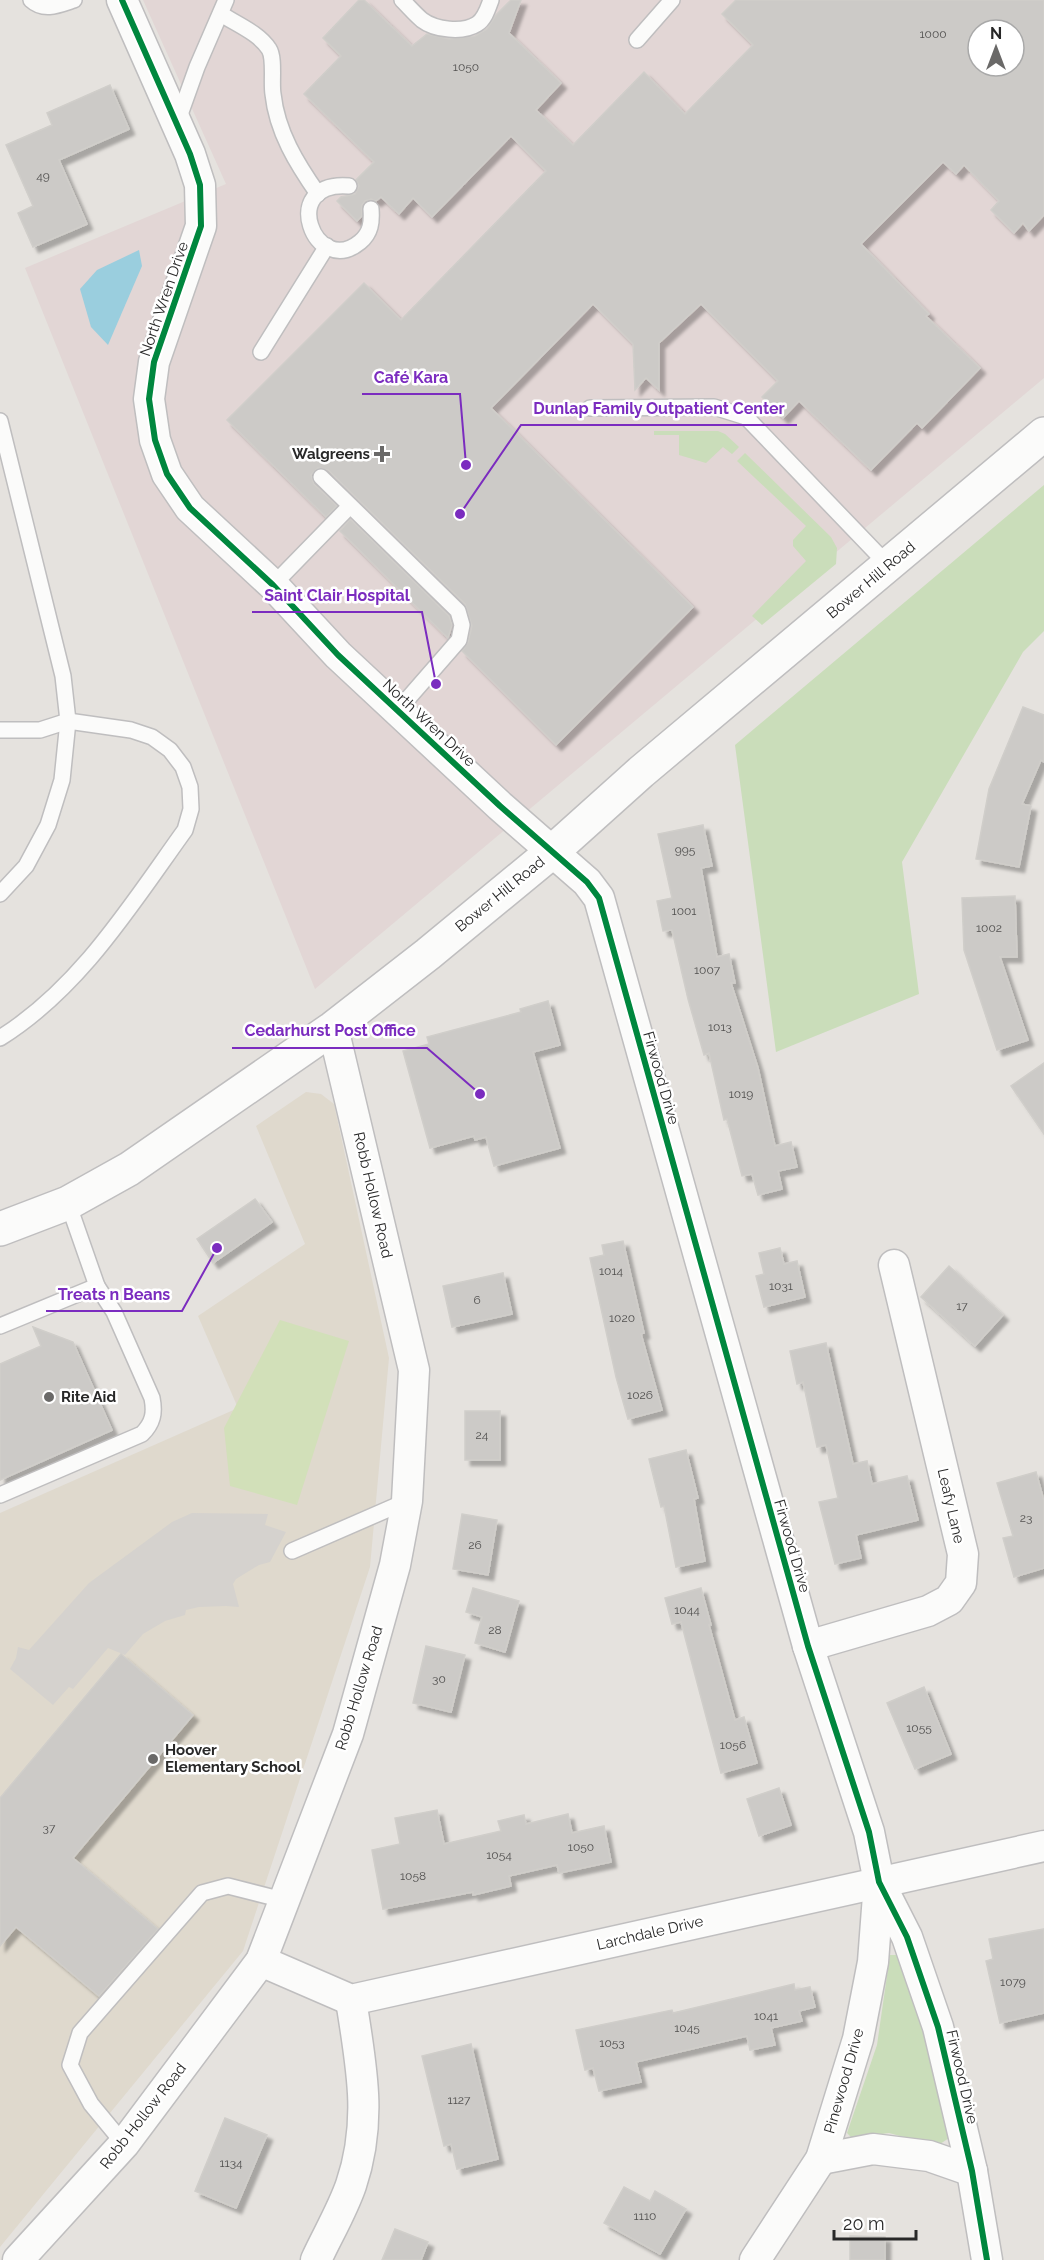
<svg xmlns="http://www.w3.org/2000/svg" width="1044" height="2260" viewBox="0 0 1044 2260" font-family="Raleway,sans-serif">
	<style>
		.education { fill: #dfd9cd }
		.medical { fill: #e2d6d5; fill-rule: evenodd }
		.green { fill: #caddba }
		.pitch { fill: #d2e0b9 }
		.plaza { fill: #d5d2ce }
		.water { fill: #9acede }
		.building { fill: #cccac7; stroke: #d0ceca; stroke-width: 1.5; fill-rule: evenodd; filter: url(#shadow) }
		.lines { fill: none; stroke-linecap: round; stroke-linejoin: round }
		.service-casing { stroke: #bfbebf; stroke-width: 18 }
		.minor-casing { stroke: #bfbebf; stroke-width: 33 }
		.secondary-casing { stroke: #bfbebf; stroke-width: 36 }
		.service { stroke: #fbfbfa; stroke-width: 15 }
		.minor { stroke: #fbfbfa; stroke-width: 30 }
		.secondary { stroke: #fbfbfa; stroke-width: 33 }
		.cycleway-casing { stroke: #fff; stroke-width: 10 }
		.cycleway { stroke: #00873e; stroke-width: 6 }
		.poi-dot { fill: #6a6968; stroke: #fff; stroke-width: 2 }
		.labels { text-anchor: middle; stroke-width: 5; stroke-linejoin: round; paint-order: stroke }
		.number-label { font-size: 12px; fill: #525150 }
		.street-label { font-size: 15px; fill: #282828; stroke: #fff }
		.poi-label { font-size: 15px; font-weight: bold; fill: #282828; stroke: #fff; text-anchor: start }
		.leader { fill: none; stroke: #7b2cbf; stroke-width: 2 }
		.callout-dot { fill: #7b2cbf; stroke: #fff; stroke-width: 2 }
		.callout-label { font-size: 16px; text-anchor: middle; font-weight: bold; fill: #7b2cbf; stroke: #fff; stroke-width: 5; stroke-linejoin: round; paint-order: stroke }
	</style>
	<defs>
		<filter id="shadow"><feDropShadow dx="5.5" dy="5.5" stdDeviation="1.5" flood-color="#0004"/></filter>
	</defs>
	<rect width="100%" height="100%" fill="#e5e2de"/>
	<!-- education -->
	<polygon class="education" points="306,1092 321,1094 334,1104 389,1358 370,1567 243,1951 0,2247 0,1513 238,1408 198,1316 305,1244 256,1126"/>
	<!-- medical -->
	<path class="medical" d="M143,0H1044V378L315,989L25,268L226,184ZM978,30H1014V66H978Z"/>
	<!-- green -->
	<g class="green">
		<polygon points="654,431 718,431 725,434 739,447 732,454 723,447 706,463 679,455 679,435 654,435"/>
		<polygon points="745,453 831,537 837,548 836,564 762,625 752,616 806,561 793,546 793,540 806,526 737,461"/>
		<polygon points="1044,485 1044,631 1023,652 902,862 919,994 776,1052 735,745"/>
		<polygon points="890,1955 899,1955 930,2047 952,2136 937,2146 889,2133 852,2138 847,2133 877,2045"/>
	</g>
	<!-- pitch -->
	<polygon class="pitch" points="280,1320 349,1341 297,1505 230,1486 224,1428"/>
	<!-- plaza -->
	<polygon class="plaza" points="192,1513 268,1514 265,1525 286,1532 270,1562 259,1565 236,1579 233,1584 239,1607 226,1606 199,1607 186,1610 185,1615 165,1621 143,1634 125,1655 108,1648 73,1689 69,1687 53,1705 10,1669 16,1658 18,1647 29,1650 89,1583 172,1522"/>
	<!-- water -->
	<polygon class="water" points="139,250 142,266 108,345 91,327 80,289 97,270"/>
	<!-- building -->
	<g class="building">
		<path d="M359,0H364L412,46L427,34L449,39L475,36L487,29L496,15L511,0H521L509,33L561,83L536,110L573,145L644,72L685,114L753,45L722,14L736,0H1044V215L1029,231L1023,223L1014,233L991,210L999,201L964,165L956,174L943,162L861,244L929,314L926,316L980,368L922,428L917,423L871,470L799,401L783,418L762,397L778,381L701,304L659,343V390L646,378L635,390L633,344L593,304L491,408L693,607L556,745L462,651L468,642L472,626L465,604L328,470L318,468L311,475L314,484L337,506L326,517L227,420L364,283L401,320L546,171L511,136L432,217L413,198L399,214L381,197L376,201L371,199L365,201L362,205V216L357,221L337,201L341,197L355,194L359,186L356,180L374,162L304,94L341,56L323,38ZM978,30H1014V66H978Z"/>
		<polygon points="110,85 129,129 59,160 87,224 33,247 18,213 33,206 6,145 52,125 47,113"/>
		<polygon points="350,519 449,616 452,625 448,638 340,531"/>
		<polygon points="1023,707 1044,715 1044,762 1041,760 1022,804 1031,806 1019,867 976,859 989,789"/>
		<polygon points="703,825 712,866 701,868 717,957 729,954 735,983 731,983 758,1068 775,1146 791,1142 797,1167 778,1171 782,1189 758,1195 752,1174 742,1176 727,1119 724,1120 709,1053 704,1055 688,999 672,930 663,931 657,901 672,898 658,834"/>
		<polygon points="1015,896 1017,957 1000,957 1028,1040 997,1050 964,950 962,898"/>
		<polygon points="548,1001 560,1045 533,1052 560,1148 494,1166 486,1137 475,1140 474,1136 430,1148 403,1051 429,1044 427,1037 521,1012 520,1009"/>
		<polygon points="1044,1063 1044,1134 1011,1086"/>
		<polygon points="255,1199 272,1222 213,1263 197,1239"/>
		<polygon points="623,1241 644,1333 641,1334 662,1410 628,1419 616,1377 590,1258 604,1255 602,1245"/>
		<polygon points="780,1248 784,1264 797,1261 805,1297 764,1307 756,1276 764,1274 759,1253"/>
		<polygon points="949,1266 1003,1315 975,1346 921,1297"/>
		<polygon points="503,1273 512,1314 452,1327 443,1286"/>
		<polygon points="33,1327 73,1342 112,1430 0,1480 0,1364 41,1346"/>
		<polygon points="826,1343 853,1464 867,1461 872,1484 907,1476 918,1520 856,1535 861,1558 835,1564 819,1502 838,1498 826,1445 817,1447 803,1382 797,1384 790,1351"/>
		<rect x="465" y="1411" width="35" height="49"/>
		<polygon points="686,1450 698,1498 694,1499 705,1561 676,1567 664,1506 661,1507 649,1459"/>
		<polygon points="1036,1472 1044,1501 1044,1568 1014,1577 1003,1538 1013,1536 997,1483"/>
		<polygon points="462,1514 497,1520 488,1575 453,1569"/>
		<polygon points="473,1588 519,1601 505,1652 475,1643 482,1617 466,1612"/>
		<polygon points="701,1588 711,1625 709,1625 735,1720 744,1717 757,1763 721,1773 681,1622 672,1624 665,1598"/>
		<polygon points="426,1646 465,1655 451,1712 413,1703"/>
		<polygon points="121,1654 193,1715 73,1858 158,1929 99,1996 16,1927 0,1946 0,1798"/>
		<polygon points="924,1687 951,1754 915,1769 887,1703"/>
		<polygon points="779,1788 791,1825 759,1836 747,1799"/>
		<polygon points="437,1810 444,1844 501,1831 498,1821 524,1815 526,1824 568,1814 572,1833 604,1826 611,1862 559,1873 557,1865 509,1876 511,1886 473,1895 473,1892 383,1909 372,1850 400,1844 395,1818"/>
		<polygon points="1044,1929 1044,2013 1000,2023 986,1961 993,1959 989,1939"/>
		<polygon points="794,1984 795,1990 810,1987 815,2007 799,2011 802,2021 771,2028 775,2045 750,2050 747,2036 636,2062 641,2082 599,2091 593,2068 585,2070 576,2030 672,2010 673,2013"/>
		<polygon points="471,2044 498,2159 457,2169 451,2144 444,2146 422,2056"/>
		<polygon points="225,2118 267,2135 236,2208 195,2191"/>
		<polygon points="624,2187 650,2201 655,2191 686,2209 660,2254 604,2223"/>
		<polygon points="395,2229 428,2242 421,2260 382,2260"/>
		<polygon points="850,2236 885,2237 885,2260 850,2260"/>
	</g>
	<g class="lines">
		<!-- service casing -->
		<g class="service-casing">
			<g id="service">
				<path d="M31,0C44,12 59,5 74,0"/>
				<path d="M402,0C409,7 415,14 422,20C435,30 463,33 477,24C485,19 488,8 491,0"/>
				<path d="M221,14C236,24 259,33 269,49C275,58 271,83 273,94C277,132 297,164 318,194"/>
				<polyline points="637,40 672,0"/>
				<polyline points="177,123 197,67 226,0"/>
				<path d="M349,186C277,180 315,279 360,242C371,233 372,222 371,209"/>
				<polyline points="261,352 327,246"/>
				<polyline points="590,408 714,407 746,417 888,565"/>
				<polyline points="0,421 63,676 68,721 62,780 48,825 26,866 0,894"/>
				<polyline points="321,477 458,611 462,625 459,640 398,710"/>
				<polyline points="273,585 350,506"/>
				<path d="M0,730H40L68,721L131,730L152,737L170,750L183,767L190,787L191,809L185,830C131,905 80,988 0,1038"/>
				<polyline points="68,1203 97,1286"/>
				<path d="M0,1326L97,1286L114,1312L152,1398C155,1413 153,1423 142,1434L0,1495"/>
				<polyline points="292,1551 407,1501"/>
				<polyline points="124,2144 91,2104 70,2065 80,2033 202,1893 228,1886 283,1900"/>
			</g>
		</g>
		<!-- minor casing -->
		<g class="minor-casing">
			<g id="minor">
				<polyline points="122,0 190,154 200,185 201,226 154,362 149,399 155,440 167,474 190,508 273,585 338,655 500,806 587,882 599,898 808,1646 869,1832 879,1882 907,1937 938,2027 972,2171 987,2260"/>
				<polyline points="808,1646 928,1611 949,1600 961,1583 963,1554 894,1265"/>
				<polyline points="261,1961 351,2000 1044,1846"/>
				<polyline points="821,2159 873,2149 929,2156 972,2171"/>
				<polyline points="18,2260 124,2144 261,1961 348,1734 395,1565 407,1501 414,1370 333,1028"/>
				<path d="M316,2260C327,2236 342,2211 351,2185C373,2120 361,2065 351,2000"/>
				<polyline points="755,2260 821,2159 858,2039 873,1962 879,1882"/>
			</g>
		</g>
		<!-- secondary casing -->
		<g class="secondary-casing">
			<polyline id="secondary" points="0,1229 68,1203 129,1169 333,1028 428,954 553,851 641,772 1044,434"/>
		</g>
		<!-- service -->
		<use href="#service" class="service"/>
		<!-- minor -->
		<use href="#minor" class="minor"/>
		<!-- secondary -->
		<use href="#secondary" class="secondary"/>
		<!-- cycleway casing -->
		<g class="cycleway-casing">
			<polyline id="cycleway" points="122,0 190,154 200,185 201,226 154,362 149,399 155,440 167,474 190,508 273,585 338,655 500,806 587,882 599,898 808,1646 869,1832 879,1882 907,1937 938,2027 972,2171 987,2260"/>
		</g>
		<!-- cycleway -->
		<use href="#cycleway" class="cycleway"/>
	</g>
	<!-- markers -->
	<g class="poi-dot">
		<path d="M379 445h6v6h6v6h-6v6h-6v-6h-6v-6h6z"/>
		<circle cx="49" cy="1397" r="6"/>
		<circle cx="153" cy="1759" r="6"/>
	</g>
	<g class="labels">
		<!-- number labels -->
		<g class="number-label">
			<text x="933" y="38">1000</text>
			<text x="466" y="71">1050</text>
			<text x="43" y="180">49</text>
			<text x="685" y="854">995</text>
			<text x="684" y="915">1001</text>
			<text x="989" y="932">1002</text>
			<text x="707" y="974">1007</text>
			<text x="720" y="1031">1013</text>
			<text x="741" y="1098">1019</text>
			<text x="611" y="1275">1014</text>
			<text x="781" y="1290">1031</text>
			<text x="477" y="1304">6</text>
			<text x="962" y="1310">17</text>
			<text x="622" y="1322">1020</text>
			<text x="640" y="1399">1026</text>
			<text x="482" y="1439">24</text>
			<text x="1026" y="1522">23</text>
			<text x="475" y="1549">26</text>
			<text x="687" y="1614">1044</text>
			<text x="495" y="1634">28</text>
			<text x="439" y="1683">30</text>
			<text x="919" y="1732">1055</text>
			<text x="733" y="1749">1056</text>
			<text x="49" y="1832">37</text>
			<text x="581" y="1851">1050</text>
			<text x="499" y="1859">1054</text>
			<text x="413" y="1880">1058</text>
			<text x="1013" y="1986">1079</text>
			<text x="766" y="2020">1041</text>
			<text x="687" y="2032">1045</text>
			<text x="612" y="2047">1053</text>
			<text x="459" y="2104">1127</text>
			<text x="231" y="2167">1134</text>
			<text x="645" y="2220">1110</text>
		</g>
		<!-- street labels -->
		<g class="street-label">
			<text transform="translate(164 299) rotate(-71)" y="5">North Wren Drive</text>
			<text transform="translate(871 580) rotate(-40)" y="5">Bower Hill Road</text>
			<text transform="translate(429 723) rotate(43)" y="5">North Wren Drive</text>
			<text transform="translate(500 894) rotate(-39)" y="5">Bower Hill Road</text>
			<text transform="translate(661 1078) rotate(74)" y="5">Firwood Drive</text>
			<text transform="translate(373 1195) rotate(77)" y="5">Robb Hollow Road</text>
			<text transform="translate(951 1506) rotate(77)" y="5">Leafy Lane</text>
			<text transform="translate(792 1546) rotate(74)" y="5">Firwood Drive</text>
			<text transform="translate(359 1688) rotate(-73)" y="5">Robb Hollow Road</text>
			<text transform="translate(650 1933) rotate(-13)" y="5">Larchdale Drive</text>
			<text transform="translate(962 2077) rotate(77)" y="5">Firwood Drive</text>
			<text transform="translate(844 2081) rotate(-74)" y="5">Pinewood Drive</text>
			<text transform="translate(143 2116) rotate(-52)" y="5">Robb Hollow Road</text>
		</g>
		<!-- poi labels -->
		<g class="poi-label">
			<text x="370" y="459" text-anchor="end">Walgreens</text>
			<text x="61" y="1402">Rite Aid</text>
			<text x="165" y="1755">Hoover<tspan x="165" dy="17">Elementary School</tspan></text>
		</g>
	</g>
	<!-- callouts -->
	<path class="leader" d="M466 465L460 394H362M460 514L521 425H797M436 684L422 612H252M480 1094L427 1048H232M217 1248L182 1311H46"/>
	<g class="callout-dot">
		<circle cx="466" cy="465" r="6"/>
		<circle cx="460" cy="514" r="6"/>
		<circle cx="436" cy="684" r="6"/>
		<circle cx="480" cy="1094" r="6"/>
		<circle cx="217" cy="1248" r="6"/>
	</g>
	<g class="callout-label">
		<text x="411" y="383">Café Kara</text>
		<text x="659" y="414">Dunlap Family Outpatient Center</text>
		<text x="337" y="601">Saint Clair Hospital</text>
		<text x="330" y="1036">Cedarhurst Post Office</text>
		<text x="114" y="1300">Treats n Beans</text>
	</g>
	<!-- north arrow -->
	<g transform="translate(996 48)"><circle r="28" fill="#ffffff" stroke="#a9a9a9" stroke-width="1.5"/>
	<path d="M0-4.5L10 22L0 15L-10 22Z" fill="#6a6968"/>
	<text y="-9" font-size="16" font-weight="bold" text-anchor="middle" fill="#282828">N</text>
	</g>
	<!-- scale -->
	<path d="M834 2230v9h82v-9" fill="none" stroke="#282828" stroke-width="3"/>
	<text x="843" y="2230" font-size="18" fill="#282828" stroke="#ffffff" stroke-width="4.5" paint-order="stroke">20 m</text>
</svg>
